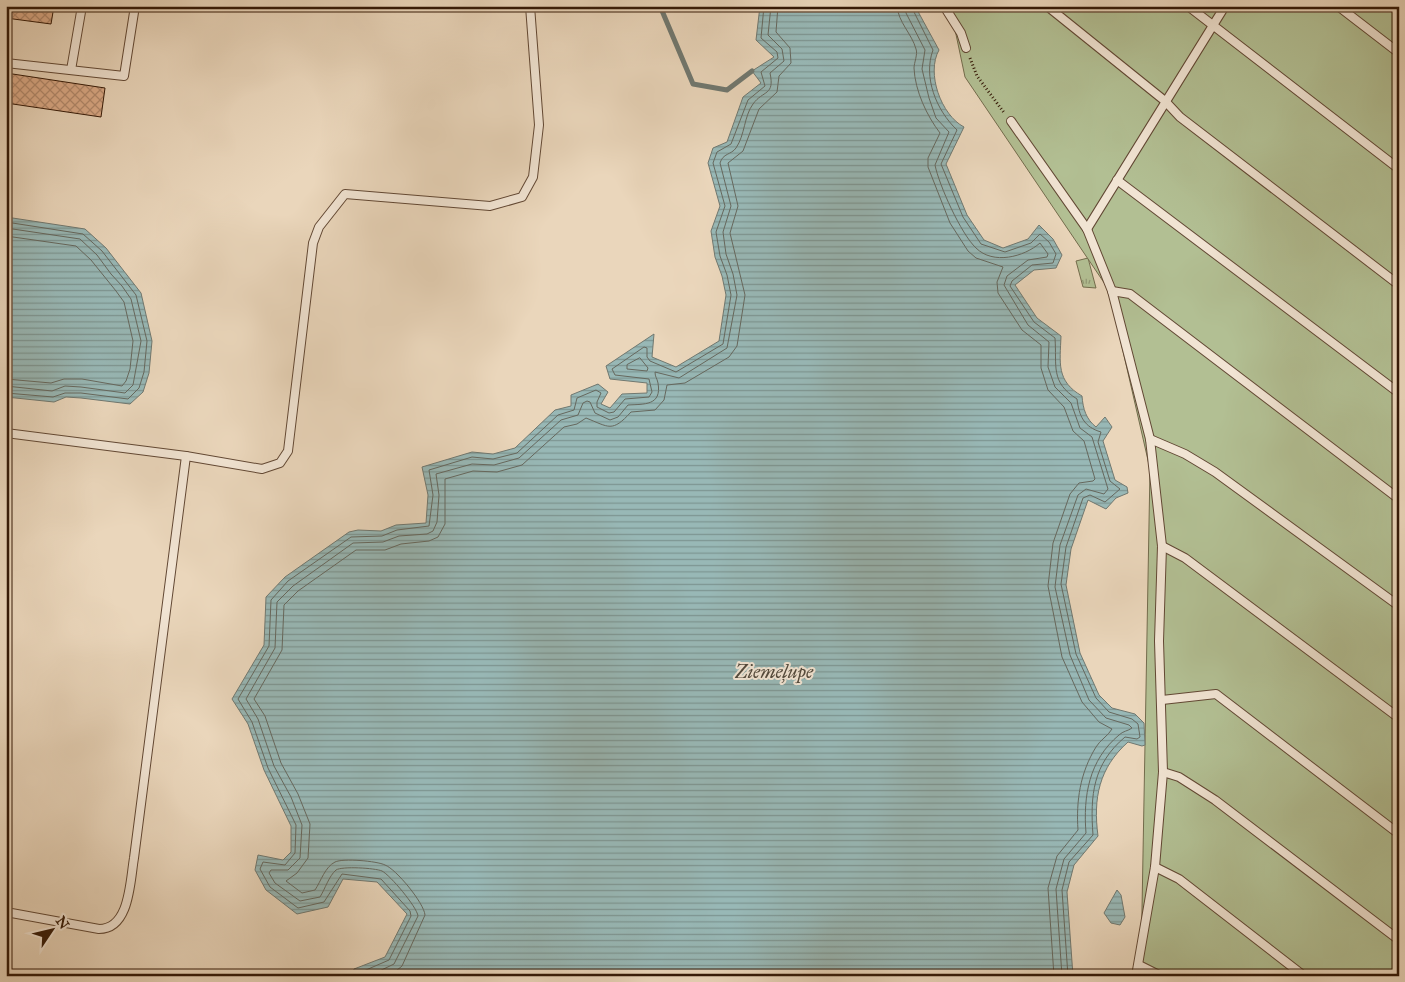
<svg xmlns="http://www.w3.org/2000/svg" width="1405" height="982" viewBox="0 0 1405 982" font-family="'IM FELL Great Primer',serif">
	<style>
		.grass { fill: url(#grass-tufts); stroke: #736c4d }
		.garden { fill: #b2bf93; stroke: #736c4d }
		.water { fill: url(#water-rules); stroke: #707870 }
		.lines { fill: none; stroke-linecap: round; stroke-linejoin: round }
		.shore { stroke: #66685e; stroke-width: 1 }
		.stream { stroke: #707870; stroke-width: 5 }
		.building { fill: url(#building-cross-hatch); stroke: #341907 }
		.lane-casing { stroke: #624834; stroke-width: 10 }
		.path { stroke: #341907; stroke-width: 3; stroke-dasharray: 1 2.5; stroke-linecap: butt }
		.lane { stroke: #f1e4d3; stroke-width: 8 }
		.labels { text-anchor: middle; stroke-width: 4; stroke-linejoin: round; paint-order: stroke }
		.water-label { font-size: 19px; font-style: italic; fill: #52493c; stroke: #f1e4d3 }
	</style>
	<defs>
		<pattern id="grass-tufts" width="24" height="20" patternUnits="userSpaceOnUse" patternTransform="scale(1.25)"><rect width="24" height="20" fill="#b2bf93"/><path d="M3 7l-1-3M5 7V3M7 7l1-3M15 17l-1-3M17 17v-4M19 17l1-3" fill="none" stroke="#929a76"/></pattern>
		<pattern id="water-rules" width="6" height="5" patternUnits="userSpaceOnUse" patternTransform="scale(1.25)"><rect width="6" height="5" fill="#98b8b6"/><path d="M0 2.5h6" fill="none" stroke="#7d9592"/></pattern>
		<pattern id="building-cross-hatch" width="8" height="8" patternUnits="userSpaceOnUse" patternTransform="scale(1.25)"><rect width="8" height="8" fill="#dcab88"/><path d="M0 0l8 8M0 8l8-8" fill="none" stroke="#b38a6d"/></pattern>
	</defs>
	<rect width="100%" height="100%" fill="#ead6bb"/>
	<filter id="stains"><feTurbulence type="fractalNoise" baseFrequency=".004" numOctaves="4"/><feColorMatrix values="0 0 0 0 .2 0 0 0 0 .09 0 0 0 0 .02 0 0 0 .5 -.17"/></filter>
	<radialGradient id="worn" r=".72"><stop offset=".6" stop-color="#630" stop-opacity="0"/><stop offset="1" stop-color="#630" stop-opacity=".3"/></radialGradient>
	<!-- grass -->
	<polygon class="grass" points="1088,258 1096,288 1083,287 1076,261"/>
	<!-- garden -->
	<polygon class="garden" points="950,6 1399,6 1399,976 1136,976 1141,965 1150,469 1109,290 965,77"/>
	<!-- water -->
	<g class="water">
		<path d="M760,6H915L939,50C926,73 941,115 964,127L946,164L967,215L984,240L1003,248L1028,239L1039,225L1053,239L1062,255L1056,268L1034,270L1015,285L1037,318L1061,336C1060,363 1056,381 1082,396C1083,409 1086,419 1096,427L1105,417L1112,427L1103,441L1115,480L1127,487L1128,493L1116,498L1106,509L1088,500L1071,549L1066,585L1080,653L1099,695L1112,708L1135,714L1144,723L1145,745L1142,746L1128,742C1099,768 1093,798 1098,836L1074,865L1067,892L1073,976H352L354,969L385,957L407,914L377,882L343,879L328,907L297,914L266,890L255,870L258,855L283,860L291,852V826L264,770L248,724L232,699L264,645L266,597L285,577L349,532L358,530L381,531L396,525L426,523L428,495L422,467L472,452L493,454L515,448L555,410L571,406V395L598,384L608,392L601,404L610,408L622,394L647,393V383L610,379L606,366L654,334L652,357L676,367L719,341L726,295L722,276L715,257L711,231L720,206L708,163L713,148L727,142L743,97L761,83L752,71L774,57L756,40Z"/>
		<polygon points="6,217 85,229 106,248 141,293 152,341 149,373 143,392 130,404 81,398 66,397 54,402 6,397"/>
		<polygon points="1117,890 1121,895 1125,917 1120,925 1111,923 1104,913"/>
	</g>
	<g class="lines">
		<!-- shore -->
		<g class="shore">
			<path d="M897,6C898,22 912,34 916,49C918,54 914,63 914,68C915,91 927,116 940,133L928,158V167L950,223L968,251L976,258L1003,267L997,282L998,293L1022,330L1041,345V368L1048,390L1064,407L1073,431L1084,441L1095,479L1093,481L1079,483L1070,494L1053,543L1048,586L1062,657L1082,702L1099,722L1112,729C1108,736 1100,740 1096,747C1080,773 1076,801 1078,830L1057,856L1048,888L1054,976"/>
			<path d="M905,6L906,13L925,50L922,69L929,98L936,118L949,132L935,165C939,185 961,234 976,248C993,265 1024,257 1040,243L1048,254L1047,257L1028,260L1007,276L1004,285L1028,325L1049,342L1048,367L1055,387L1071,403L1080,428L1092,437L1108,489L1104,494L1086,489L1078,495L1060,545L1055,587L1070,655L1089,700L1106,718L1129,725L1132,728C1128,731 1123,731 1119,735C1089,760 1083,796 1086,833L1064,859L1056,889L1062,976"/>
			<path d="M911,6L933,50C923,77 936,110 957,130L941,164L963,217L981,244L1005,252L1031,243L1040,234L1049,242L1056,254L1053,263L1032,265L1012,281L1010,286L1034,322L1055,338C1057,366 1050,382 1077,399C1079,416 1084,427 1101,432L1098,442L1110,481L1120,489L1105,502L1090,495L1083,498L1066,547L1061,584L1076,654L1096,698L1109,712L1132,719L1138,724L1140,737L1137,739L1125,737C1093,764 1090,795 1093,835L1069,862L1062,890L1068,976"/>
			<polyline points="6,222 83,234 102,251 136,295 147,341 144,372 139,388 128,399 81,393 65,393 53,397 6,393"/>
			<polyline points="6,228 80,239 97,255 111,274 122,286 131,299 141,341 133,385 125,393 81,387 65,386 52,391 6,386"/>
			<polyline points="6,236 76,246 91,260 116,291 124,302 133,341 130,369 126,381 122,386 82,379 64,379 51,383 6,379"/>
			<polygon points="640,358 648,368 647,371 627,369 627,365"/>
			<polyline points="358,976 359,973 389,960 411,916 410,911 381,879 342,874 324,902 298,908 270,887 260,869 263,862 285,865 295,853 296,825 268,768 252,722 238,699 269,646 271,600 288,581 351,537 382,536 397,530 429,526 433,495 429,470 472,457 493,459 517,453 558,415 574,410 577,398 596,390 601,393 597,402 597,407 609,413 614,412 625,399 649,397 652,392 649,379 615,375 612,369 644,347 647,348 647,357 650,361 676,372 723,344 731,295 727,275 720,256 716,232 725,206 713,163 717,152 731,144 748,100 765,86 761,72 778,58 777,52 761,38 764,6"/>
			<path d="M369,976L394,964L418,916C417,907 390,875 382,871C375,868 342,866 336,870C329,876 325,889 320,897L300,901L275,883L269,873L271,870H288L300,858L302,825L291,797L274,766L258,719L246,699L275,648L277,602L293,586L353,543L383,542L399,536L427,534L433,531L437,522L439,495L436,474L472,464L494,465L519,458L561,420L578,415L583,403L587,401L590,402L595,413L610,420L618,417L628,405C644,404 662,406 658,383C657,378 655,377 655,372L679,378L727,348L737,295L733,274L726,254L723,232L731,206L720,163C723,153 731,155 736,148C745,135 744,116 753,104C763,90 775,96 770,73L784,61L782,49L768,35L771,6"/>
			<path d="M390,976L402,966L425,915C424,903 396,869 385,865C377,861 343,858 335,862C325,867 321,881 315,890L302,893L286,881L297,873L308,858L310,824L298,794L281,763L265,716L254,699L282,650L284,605L298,591L356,550H385L401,544L429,541L438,537L445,524V479L473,471L497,472L522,465L564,427L577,424L586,418C609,427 612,433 631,412L655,410L664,400L667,385L685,383L729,357L737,346L745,295L730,233L738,206L728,163L743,151L759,109L777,92L779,76L791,63L790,48L776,32L778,6"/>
		</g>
		<!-- stream -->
		<polyline class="stream" points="660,6 693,84 727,90 752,71"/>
	</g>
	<!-- building -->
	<g class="building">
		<polygon points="6,6 54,6 51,24 6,18"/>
		<polygon points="6,73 105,88 101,117 6,103"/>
	</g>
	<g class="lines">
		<!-- lane casing -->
		<g class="lane-casing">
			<g id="lane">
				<polyline points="944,6 961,33 966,48"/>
				<polyline points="1047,6 1165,101 1180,117 1399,285"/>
				<polyline points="1188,6 1399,169"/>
				<polyline points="1338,6 1399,53"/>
				<polyline points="6,63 124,76 135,6"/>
				<polyline points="71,70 82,6"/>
				<polyline points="1011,121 1087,229 1112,291 1150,439 1162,546 1159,641 1163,772 1155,867 1136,976"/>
				<polyline points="1117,180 1399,393"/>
				<polyline points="1087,229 1225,6"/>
				<polyline points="1112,291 1130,294 1399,499"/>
				<polyline points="6,433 186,456 262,469 280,463 288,451 313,243 319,227 345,194 490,206 522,197 533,177 539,125 530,6"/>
				<polyline points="1150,439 1185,454 1215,472 1399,606"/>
				<polyline points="1162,546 1185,558 1399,718"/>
				<polyline points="1162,700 1216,694 1399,834"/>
				<polyline points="1163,772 1179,777 1215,800 1399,940"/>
				<polyline points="1155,867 1179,879 1304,976"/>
				<path d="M6,912L99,929C130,929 130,881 134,858L186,456"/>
				<polyline points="1139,965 1161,976"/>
			</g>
		</g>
		<!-- path -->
		<polyline class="path" points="970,58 977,76 1005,114"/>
		<!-- lane -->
		<use href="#lane" class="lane"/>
	</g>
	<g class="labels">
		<!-- water labels -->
		<g class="water-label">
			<text x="774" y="678">Ziemeļupe</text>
		</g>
	</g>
	<!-- margin -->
	<rect width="1405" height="982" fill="none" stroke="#ead6bb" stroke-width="25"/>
	<rect x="8" y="8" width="1390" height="967" fill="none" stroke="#341907" stroke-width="2.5"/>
	<rect x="12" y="12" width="1380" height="957" fill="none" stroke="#341907"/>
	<!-- north arrow -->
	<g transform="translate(52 930) rotate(55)" stroke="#f1e4d3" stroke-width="4" paint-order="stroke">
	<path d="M0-4L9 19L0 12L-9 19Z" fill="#341907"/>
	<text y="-8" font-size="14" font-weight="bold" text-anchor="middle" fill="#341907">N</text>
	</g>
	<rect width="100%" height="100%" filter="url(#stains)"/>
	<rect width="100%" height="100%" fill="url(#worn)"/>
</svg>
